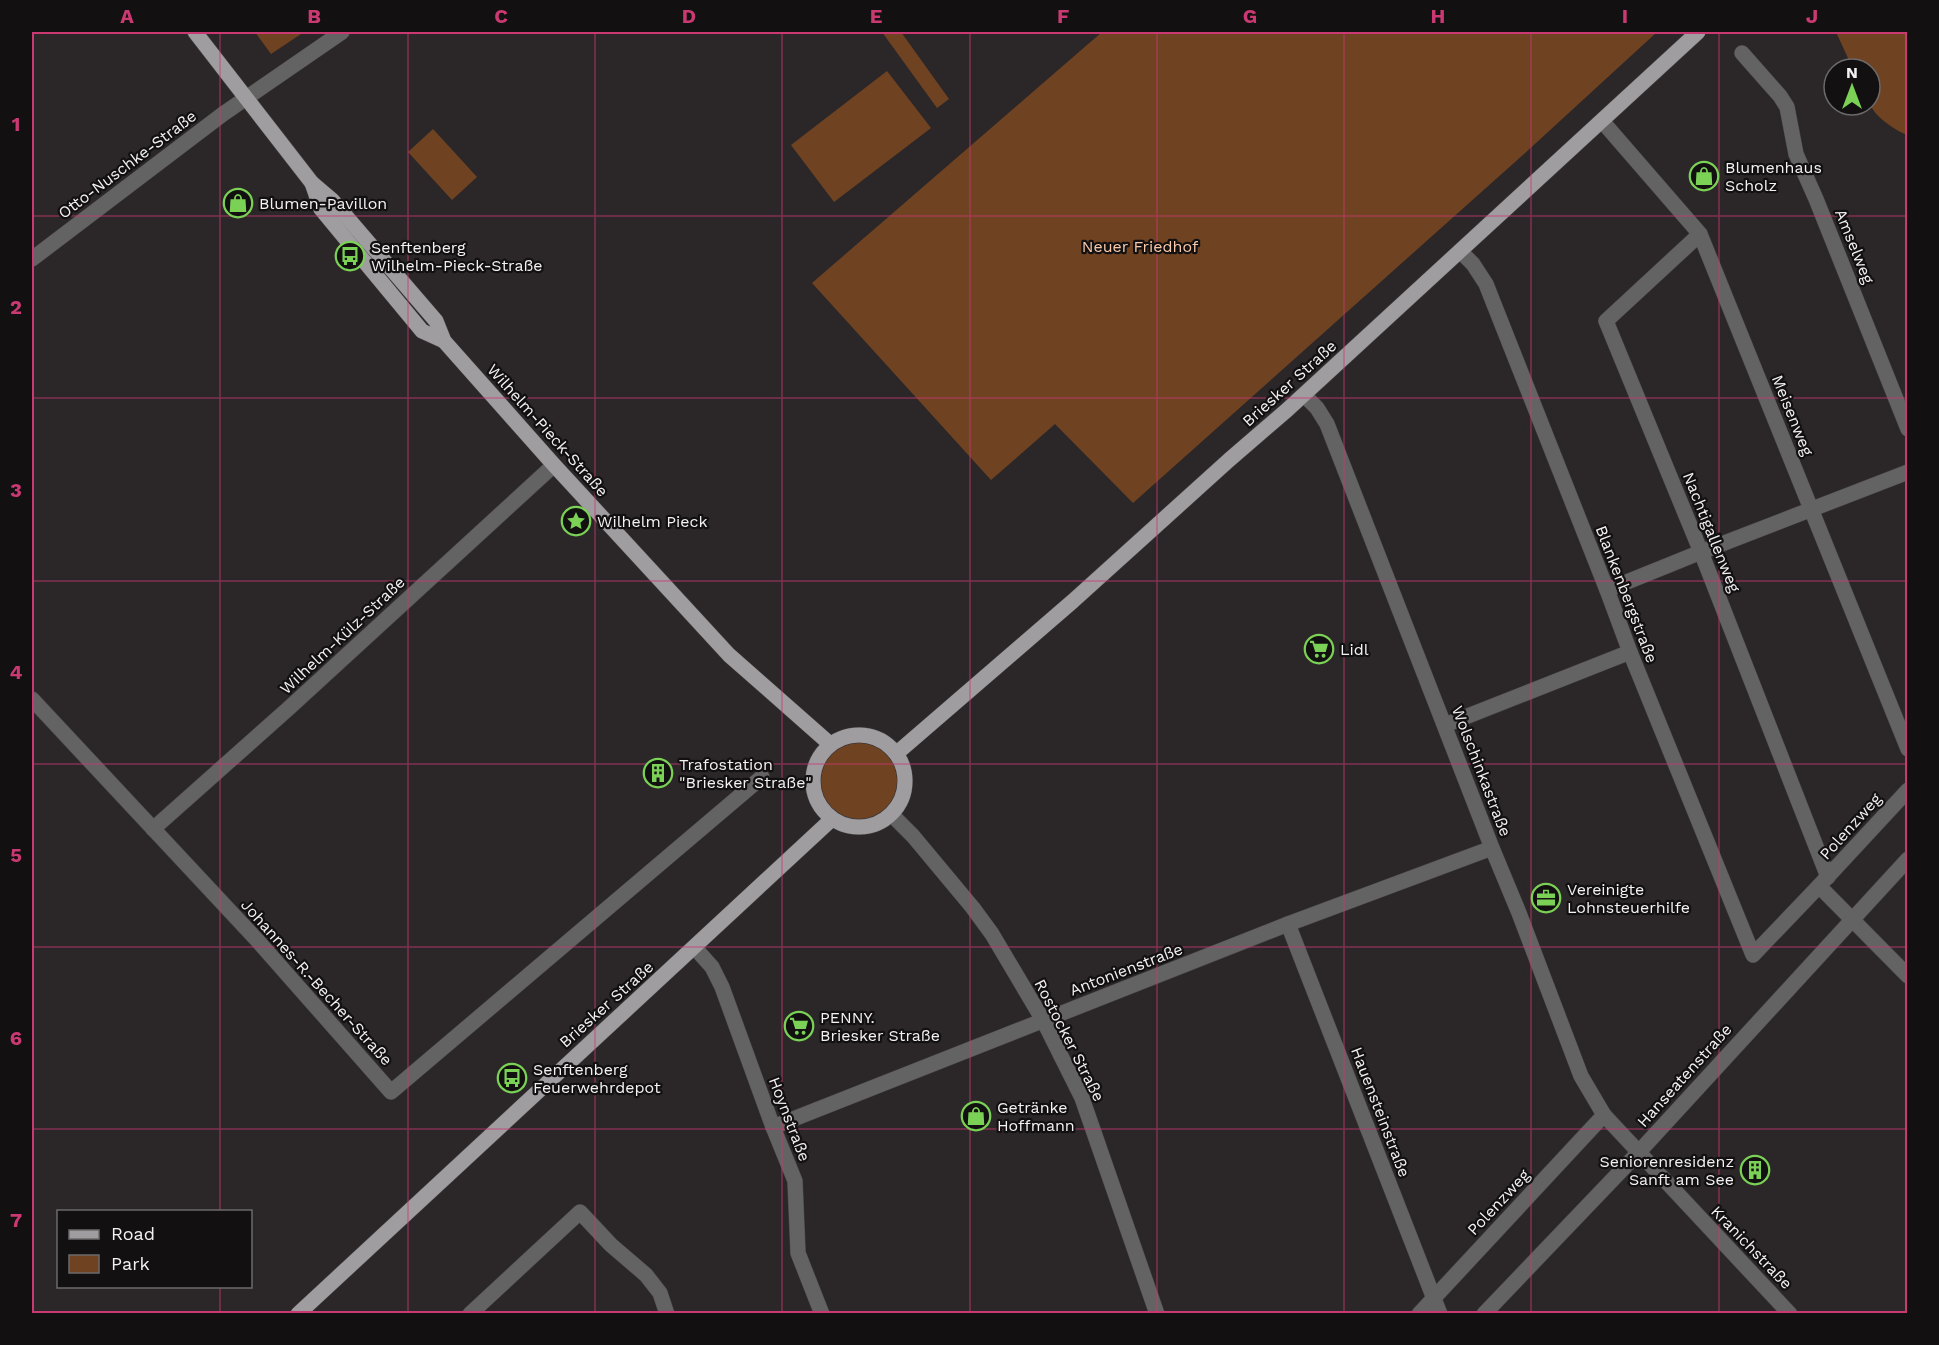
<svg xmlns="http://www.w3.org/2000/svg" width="1939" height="1345" viewBox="0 0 1939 1345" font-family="'Work Sans',sans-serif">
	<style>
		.green { fill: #6f4221 }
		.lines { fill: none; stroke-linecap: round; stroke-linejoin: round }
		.minor-casing { stroke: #474344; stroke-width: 16 }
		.major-casing { stroke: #474344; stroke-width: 16 }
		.minor { stroke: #646364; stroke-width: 15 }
		.major { stroke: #a09da0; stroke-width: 15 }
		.grid { fill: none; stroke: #ca3972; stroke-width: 1.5; stroke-opacity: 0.55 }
		.labels { text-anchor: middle; stroke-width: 4.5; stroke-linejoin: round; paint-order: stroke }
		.street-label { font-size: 16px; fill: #f4f1f2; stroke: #121011 }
		.poi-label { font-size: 16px; fill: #f4f1f2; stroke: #121011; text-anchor: start }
		.park-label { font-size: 16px; fill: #f8c9aa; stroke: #121011 }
		.neatline { fill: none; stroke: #ca3972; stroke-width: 2 }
		.grid-label { font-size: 20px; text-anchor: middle; font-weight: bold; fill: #ca3972 }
	</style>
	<rect width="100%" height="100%" fill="#2b2728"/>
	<!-- green -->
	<g class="green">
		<polygon points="255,32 304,32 271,54"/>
		<polygon points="882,32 901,32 949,99 937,108"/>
		<polygon points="1102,32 1657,32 1524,154 1133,503 1055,424 991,480 812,283"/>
		<path d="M1836,32H1907V135C1895,130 1875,117 1870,104C1867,94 1870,79 1870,69H1853Z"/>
		<polygon points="887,71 931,128 834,202 791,145"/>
		<polygon points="433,129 477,177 452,200 408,152"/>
		<circle cx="859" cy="781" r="38"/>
	</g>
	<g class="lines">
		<!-- minor casing -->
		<g class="minor-casing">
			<g id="minor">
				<polyline points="1742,53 1780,96 1787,107 1796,154 1816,199 1908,429"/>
				<polyline points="1602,121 1700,234 1908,749"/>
				<polyline points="1700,234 1606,321 1701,552 1828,877"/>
				<polyline points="1460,251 1473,264 1486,284 1607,590 1630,652 1753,955 1819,886 1908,790"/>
				<polyline points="32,259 223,114 342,32"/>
				<polyline points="1304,395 1317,408 1327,424 1492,848 1519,913 1581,1076 1604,1115 1790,1314"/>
				<polyline points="1607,590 1701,552 1908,472"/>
				<polyline points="32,699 257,940 391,1092 762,777"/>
				<polyline points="1445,725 1630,652"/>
				<polyline points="892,815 913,836 973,908 992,934 1043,1020 1082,1098 1157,1314"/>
				<polyline points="153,829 289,708 554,465"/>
				<polyline points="1819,886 1908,976"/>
				<polyline points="1288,924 1440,1314"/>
				<polyline points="695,948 712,967 722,987 773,1127 795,1181 798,1253 822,1314"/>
				<polyline points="773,1127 1288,924 1492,848"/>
				<polyline points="470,1314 580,1212 611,1245 646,1275 660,1293 667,1314"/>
				<polyline points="1419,1314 1604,1115"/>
				<polyline points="1484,1314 1638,1153 1908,859"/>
			</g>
		</g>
		<!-- major casing -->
		<g class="major-casing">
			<g id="major">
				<polyline points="195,32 312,183 332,200 436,321 444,341 554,465 729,655 830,744"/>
				<polyline points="312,183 321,209 422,331 444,341"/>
				<circle cx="859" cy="781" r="46"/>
				<polyline points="897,753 1073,601 1229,460 1287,410 1698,32"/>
				<polyline points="298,1314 832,819"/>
			</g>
		</g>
		<!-- minor -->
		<use href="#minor" class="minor"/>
		<!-- major -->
		<use href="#major" class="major"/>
	</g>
	<!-- grid -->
	<path class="grid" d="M220,32V1212M408,32V1314M595,32V1314M782,32V1314M970,32V1314M1157,32V1314M1344,32V1314M1531,32V1314M1719,32V1314M32,216H1908M32,398H1908M32,581H1908M32,764H1908M32,947H1908M32,1129H1908M220,1286V1314"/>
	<!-- icons -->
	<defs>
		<g id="shop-ring" transform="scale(1.5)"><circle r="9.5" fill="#121011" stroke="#7bd155" stroke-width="1.5"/><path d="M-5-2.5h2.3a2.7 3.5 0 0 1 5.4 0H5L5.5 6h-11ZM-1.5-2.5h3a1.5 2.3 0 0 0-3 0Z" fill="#7bd155"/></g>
		<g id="bus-ring" transform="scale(1.5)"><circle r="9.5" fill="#121011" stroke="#7bd155" stroke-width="1.5"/><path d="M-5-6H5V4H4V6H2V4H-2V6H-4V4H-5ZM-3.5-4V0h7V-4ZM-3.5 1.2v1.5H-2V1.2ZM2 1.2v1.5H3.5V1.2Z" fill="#7bd155"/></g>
		<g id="sight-ring" transform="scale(1.5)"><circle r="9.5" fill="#121011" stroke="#7bd155" stroke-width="1.5"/><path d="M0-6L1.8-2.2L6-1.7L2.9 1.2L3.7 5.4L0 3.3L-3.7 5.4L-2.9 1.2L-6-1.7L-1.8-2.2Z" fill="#7bd155"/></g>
		<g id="supermarket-ring" transform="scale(1.5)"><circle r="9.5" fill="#121011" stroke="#7bd155" stroke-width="1.5"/><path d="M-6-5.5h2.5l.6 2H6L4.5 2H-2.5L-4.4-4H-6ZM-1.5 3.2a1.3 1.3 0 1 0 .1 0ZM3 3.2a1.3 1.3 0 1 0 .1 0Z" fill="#7bd155"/></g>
		<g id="building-ring" transform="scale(1.5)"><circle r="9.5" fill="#121011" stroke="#7bd155" stroke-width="1.5"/><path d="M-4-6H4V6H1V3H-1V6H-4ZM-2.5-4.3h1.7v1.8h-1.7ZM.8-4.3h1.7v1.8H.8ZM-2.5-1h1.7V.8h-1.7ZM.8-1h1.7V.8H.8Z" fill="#7bd155"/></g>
		<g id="office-ring" transform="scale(1.5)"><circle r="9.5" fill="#121011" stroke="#7bd155" stroke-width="1.5"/><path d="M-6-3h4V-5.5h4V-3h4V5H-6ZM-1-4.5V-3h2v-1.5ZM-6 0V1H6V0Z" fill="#7bd155"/></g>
	</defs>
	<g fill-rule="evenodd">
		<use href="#shop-ring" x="1704" y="176"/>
		<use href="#shop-ring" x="238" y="203"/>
		<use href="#bus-ring" x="350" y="256"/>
		<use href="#sight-ring" x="576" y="521"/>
		<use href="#supermarket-ring" x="1319" y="649"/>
		<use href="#building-ring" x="658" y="773"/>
		<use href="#office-ring" x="1546" y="898"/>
		<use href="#supermarket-ring" x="799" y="1026"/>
		<use href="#bus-ring" x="512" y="1078"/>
		<use href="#shop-ring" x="976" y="1116"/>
		<use href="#building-ring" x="1755" y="1170"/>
	</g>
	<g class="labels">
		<!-- street labels -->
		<g class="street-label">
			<text transform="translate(127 164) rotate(-37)" y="6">Otto-Nuschke-Straße</text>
			<text transform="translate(1855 246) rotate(68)" y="6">Amselweg</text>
			<text transform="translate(1289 383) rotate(-42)" y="6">Briesker Straße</text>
			<text transform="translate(1793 415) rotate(68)" y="6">Meisenweg</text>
			<text transform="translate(548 430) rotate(48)" y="6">Wilhelm-Pieck-Straße</text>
			<text transform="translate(1712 532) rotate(68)" y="6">Nachtigallenweg</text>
			<text transform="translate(1627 594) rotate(69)" y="6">Blankenbergstraße</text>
			<text transform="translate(342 635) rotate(-43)" y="6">Wilhelm-Külz-Straße</text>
			<text transform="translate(1482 771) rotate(69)" y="6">Wolschinkastraße</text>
			<text transform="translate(1850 826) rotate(-48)" y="6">Polenzweg</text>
			<text transform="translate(1126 969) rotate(-21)" y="6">Antonienstraße</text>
			<text transform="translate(317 982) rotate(48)" y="6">Johannes-R.-Becher-Straße</text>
			<text transform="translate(606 1004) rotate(-42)" y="6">Briesker Straße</text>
			<text transform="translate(1070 1040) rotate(63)" y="6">Rostocker Straße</text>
			<text transform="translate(1684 1075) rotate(-48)" y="6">Hanseatenstraße</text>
			<text transform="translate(1381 1112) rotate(69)" y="6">Hauensteinstraße</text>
			<text transform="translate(790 1119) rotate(69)" y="6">Hoynstraße</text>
			<text transform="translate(1498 1202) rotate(-47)" y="6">Polenzweg</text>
			<text transform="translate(1752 1247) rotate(46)" y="6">Kranichstraße</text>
		</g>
		<!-- poi labels -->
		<g class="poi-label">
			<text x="1725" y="173">Blumenhaus<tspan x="1725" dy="18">Scholz</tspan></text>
			<text x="259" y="209">Blumen-Pavillon</text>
			<text x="371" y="253">Senftenberg<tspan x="371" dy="18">Wilhelm-Pieck-Straße</tspan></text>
			<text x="597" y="527">Wilhelm Pieck</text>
			<text x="1340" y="655">Lidl</text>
			<text x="679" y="770">Trafostation<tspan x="679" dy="18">"Briesker Straße"</tspan></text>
			<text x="1567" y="895">Vereinigte<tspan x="1567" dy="18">Lohnsteuerhilfe</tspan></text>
			<text x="820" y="1023">PENNY.<tspan x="820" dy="18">Briesker Straße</tspan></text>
			<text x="533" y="1075">Senftenberg<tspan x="533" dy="18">Feuerwehrdepot</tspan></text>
			<text x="997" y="1113">Getränke<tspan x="997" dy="18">Hoffmann</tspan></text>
			<text x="1734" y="1167" text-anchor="end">Seniorenresidenz<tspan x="1734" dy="18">Sanft am See</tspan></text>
		</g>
		<!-- park labels -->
		<g class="park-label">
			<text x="1140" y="252">Neuer Friedhof</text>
		</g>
	</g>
	<!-- border -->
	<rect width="1939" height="1345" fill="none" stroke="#121011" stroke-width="66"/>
	<!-- legend -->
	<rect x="57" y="1210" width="195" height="78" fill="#121011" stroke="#6c6a6b" stroke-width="1.5"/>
	<rect x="69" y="1230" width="30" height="9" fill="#a09da0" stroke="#6c6a6b" stroke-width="1.5"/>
	<text x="111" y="1240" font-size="18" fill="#f4f1f2">Road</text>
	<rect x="69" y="1255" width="30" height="18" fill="#6f4221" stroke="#6c6a6b" stroke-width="1.5"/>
	<text x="111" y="1270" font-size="18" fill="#f4f1f2">Park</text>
	<!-- north arrow -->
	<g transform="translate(1852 87)"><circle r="28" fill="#121011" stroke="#6c6a6b" stroke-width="1.5"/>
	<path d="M0-4.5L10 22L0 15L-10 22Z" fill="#7bd155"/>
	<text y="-9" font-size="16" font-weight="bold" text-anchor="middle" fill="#f4f1f2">N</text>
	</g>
	<rect x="33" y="33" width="1873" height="1279" class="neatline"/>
	<g class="grid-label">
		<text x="127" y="23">A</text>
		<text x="314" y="23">B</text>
		<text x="501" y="23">C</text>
		<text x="689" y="23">D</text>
		<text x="876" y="23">E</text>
		<text x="1063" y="23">F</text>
		<text x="1250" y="23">G</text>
		<text x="1438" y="23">H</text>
		<text x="1625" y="23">I</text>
		<text x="1812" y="23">J</text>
		<text x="16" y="131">1</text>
		<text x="16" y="314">2</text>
		<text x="16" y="497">3</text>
		<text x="16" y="679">4</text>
		<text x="16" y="862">5</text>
		<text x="16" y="1045">6</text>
		<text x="16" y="1227">7</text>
	</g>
</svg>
